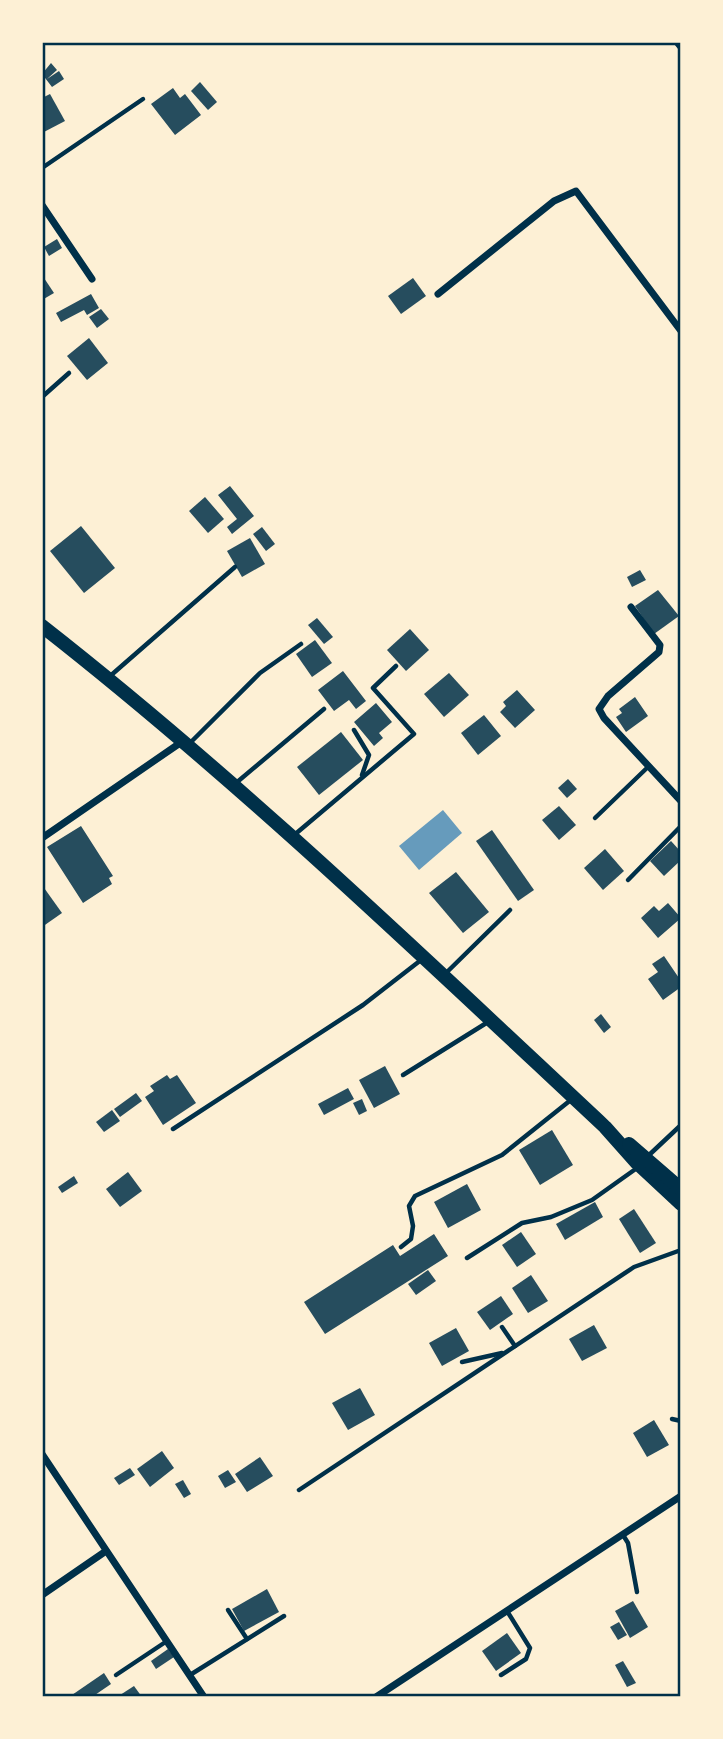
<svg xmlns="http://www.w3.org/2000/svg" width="723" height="1739" viewBox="0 0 723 1739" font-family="Roboto,sans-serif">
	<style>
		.water { fill: #669bbc }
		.building { fill: #264d5e }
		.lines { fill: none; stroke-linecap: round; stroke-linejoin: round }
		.service { stroke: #003049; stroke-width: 4.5 }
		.minor { stroke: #003049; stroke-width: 7 }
		.primary { stroke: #003049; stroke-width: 14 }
		.neatline { fill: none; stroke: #003049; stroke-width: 2.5 }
	</style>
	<rect width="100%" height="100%" fill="#fdf0d5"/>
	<!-- water -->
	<polygon class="water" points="443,810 462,833 419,870 399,846"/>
	<!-- building -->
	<g class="building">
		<polygon points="51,63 57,70 47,79 59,71 64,79 52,87 42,74"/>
		<polygon points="200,82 217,102 208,110 191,91"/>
		<polygon points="173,88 180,98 185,94 201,115 175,135 151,104"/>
		<polygon points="50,94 65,121 42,133 42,98"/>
		<polygon points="57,239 62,248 49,256 44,247"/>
		<polygon points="42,275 54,293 42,300"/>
		<polygon points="413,278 426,296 401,314 388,296"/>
		<polygon points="91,294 99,308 87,315 84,310 61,322 56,313"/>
		<polygon points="101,309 109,319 97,328 89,317"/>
		<polygon points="89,338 108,363 87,380 67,356"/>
		<polygon points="230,486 254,516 232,534 227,527 237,519 218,495"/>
		<polygon points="205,497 224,519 208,533 189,511"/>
		<polygon points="81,526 115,568 84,593 50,551"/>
		<polygon points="262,527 275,544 266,551 253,534"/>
		<polygon points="250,538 265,564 242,577 227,551"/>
		<polygon points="640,570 646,580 632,587 627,577"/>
		<polygon points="658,590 679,616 654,634 635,606"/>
		<polygon points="317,618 333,637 324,644 308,625"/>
		<polygon points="410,629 429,650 406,671 387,650"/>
		<polygon points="315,640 332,663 312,677 296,654"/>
		<polygon points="343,671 366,701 356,709 349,700 334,711 318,690"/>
		<polygon points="449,673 469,695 444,717 424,694"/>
		<polygon points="517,690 535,710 515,728 500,712 506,706 503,702"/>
		<polygon points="635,697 648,716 626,732 616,717 622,713 619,709"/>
		<polygon points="376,703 392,722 379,733 383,738 374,746 354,722"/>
		<polygon points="484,715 501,736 478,755 461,733"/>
		<polygon points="341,732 363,760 319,795 297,767"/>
		<polygon points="568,779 577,789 567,798 558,788"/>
		<polygon points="559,806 576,825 559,840 542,820"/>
		<polygon points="81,826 113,876 109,878 112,884 83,903 47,847"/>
		<polygon points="492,830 534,890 518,901 476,841"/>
		<polygon points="671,841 681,852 681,860 664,876 650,861"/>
		<polygon points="605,849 624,871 603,890 584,868"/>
		<polygon points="456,872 489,912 463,933 429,893"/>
		<polygon points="42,885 62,913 42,927"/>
		<polygon points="668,903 681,918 658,938 641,918 654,906 659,911"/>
		<polygon points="664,956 681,981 681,987 663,1000 648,979 658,972 652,964"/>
		<polygon points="601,1014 611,1027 604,1033 594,1020"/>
		<polygon points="385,1066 400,1094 374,1108 359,1080"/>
		<polygon points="167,1075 170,1079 177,1075 196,1103 163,1125 145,1097 154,1091 150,1086"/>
		<polygon points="348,1088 354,1099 324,1115 318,1104"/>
		<polygon points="136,1093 142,1101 120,1117 114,1109"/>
		<polygon points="362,1099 367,1111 359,1115 353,1103"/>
		<polygon points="112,1110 120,1121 104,1132 96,1122"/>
		<polygon points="552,1130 573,1165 540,1185 519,1150"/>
		<polygon points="128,1172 142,1191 120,1207 106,1189"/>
		<polygon points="74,1176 78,1183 62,1193 58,1187"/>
		<polygon points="467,1184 481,1210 448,1228 434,1202"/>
		<polygon points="595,1202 603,1217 565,1240 556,1224"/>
		<polygon points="634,1209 656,1243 640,1253 619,1219"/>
		<polygon points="521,1232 536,1254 517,1267 502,1245"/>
		<polygon points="434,1234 448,1256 325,1334 304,1302 393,1245 400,1256"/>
		<polygon points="428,1270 436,1281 416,1295 408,1284"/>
		<polygon points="531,1275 548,1301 528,1313 512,1288"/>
		<polygon points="501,1296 513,1314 490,1330 477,1312"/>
		<polygon points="594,1325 607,1348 582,1361 569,1339"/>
		<polygon points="456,1328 469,1351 442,1366 429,1343"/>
		<polygon points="360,1388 375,1415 348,1430 332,1403"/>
		<polygon points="654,1420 669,1445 647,1457 633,1433"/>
		<polygon points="162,1451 174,1468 150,1487 137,1469"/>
		<polygon points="260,1457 273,1476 247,1492 235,1474"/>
		<polygon points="130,1468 135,1475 119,1485 114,1478"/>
		<polygon points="228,1470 236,1482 225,1488 218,1476"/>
		<polygon points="183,1480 191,1494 184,1498 175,1484"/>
		<polygon points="267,1589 279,1612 244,1631 232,1609"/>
		<polygon points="633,1601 648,1627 630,1638 615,1611"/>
		<polygon points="619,1622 627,1635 618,1640 610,1627"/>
		<polygon points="507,1633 521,1653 496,1671 482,1651"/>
		<polygon points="168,1649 174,1657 156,1669 151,1661"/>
		<polygon points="623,1661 636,1683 627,1687 615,1665"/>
		<polygon points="104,1673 111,1684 92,1697 69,1697"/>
		<polygon points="134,1686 142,1697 117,1697"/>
	</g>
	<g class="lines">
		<!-- service -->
		<g class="service">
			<polyline points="42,168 143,99"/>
			<polyline points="42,397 69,373"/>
			<polyline points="109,677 235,567"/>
			<polyline points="354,730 369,755 362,775"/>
			<polyline points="190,743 260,673 301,644"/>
			<polyline points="236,783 324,709"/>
			<polyline points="595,818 649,766"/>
			<polyline points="293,836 414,734 373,688 396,666"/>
			<polyline points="628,880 681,826"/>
			<polyline points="446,973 510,910"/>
			<polyline points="403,1075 488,1022"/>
			<polyline points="173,1129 363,1005 421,960"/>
			<polyline points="648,1156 681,1125"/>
			<polyline points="401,1247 411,1239 413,1226 409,1206 415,1196 502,1155 572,1099"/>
			<polyline points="467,1258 522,1223 551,1217 592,1200 637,1168"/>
			<polyline points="502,1327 515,1346"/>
			<polyline points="462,1362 502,1353"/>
			<polyline points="672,1419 681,1421"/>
			<polyline points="299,1490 634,1267 681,1250"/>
			<polyline points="623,1535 628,1543 637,1592"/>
			<polyline points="228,1610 247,1639"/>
			<polyline points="116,1675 167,1641"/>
			<polyline points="190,1675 284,1616"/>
			<polyline points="501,1675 526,1659 530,1648 507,1611"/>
		</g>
		<!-- minor -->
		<g class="minor">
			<polyline points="677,42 681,47"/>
			<polyline points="42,205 92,279"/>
			<polyline points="438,294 554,201 576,191 681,331"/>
			<polyline points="631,607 660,645 659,652 608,696 599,709 604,718 681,801"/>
			<polyline points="42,838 183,741"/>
			<polyline points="42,1454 204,1697"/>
			<polyline points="42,1595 106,1551"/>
			<polyline points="376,1697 681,1496"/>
		</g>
		<!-- primary -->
		<g class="primary">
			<path d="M42,626C240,781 421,955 605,1127L637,1163L681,1204"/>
			<polyline points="629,1144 681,1189"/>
		</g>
	</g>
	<!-- border -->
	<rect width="723" height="1739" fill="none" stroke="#fdf0d5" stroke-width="88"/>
	<rect x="44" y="44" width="635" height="1651" class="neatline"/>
</svg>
